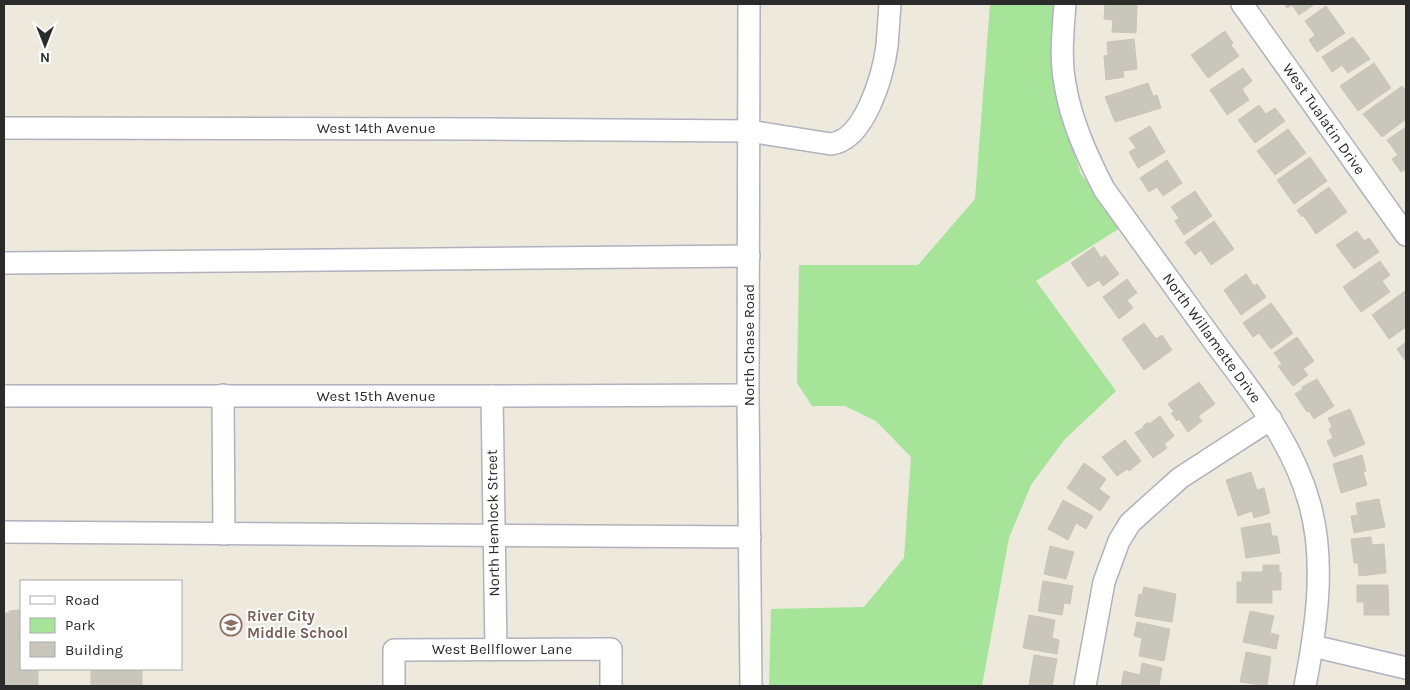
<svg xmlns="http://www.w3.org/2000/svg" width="1410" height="690" viewBox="0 0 1410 690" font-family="Karla,sans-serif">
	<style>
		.green { fill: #a5e499 }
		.building { fill: #c9c7bc; stroke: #c9c5b7 }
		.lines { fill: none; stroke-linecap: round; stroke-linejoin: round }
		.minor-casing { stroke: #b1b1bf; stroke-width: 24 }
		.minor { stroke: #fff; stroke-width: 21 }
		.labels { text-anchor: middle; stroke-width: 4; stroke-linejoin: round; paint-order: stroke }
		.street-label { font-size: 15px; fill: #2b2b2b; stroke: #fff }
		.education-label { font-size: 15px; font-weight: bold; fill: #785e54; stroke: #fff; text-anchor: start }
	</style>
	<rect width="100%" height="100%" fill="#ede9dd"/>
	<!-- green -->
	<polygon class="green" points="990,4 1053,4 1051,40 1054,77 1071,144 1081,174 1120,228 1036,281 1116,391 1064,440 1031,485 1009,538 982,686 769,686 771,609 864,607 904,558 911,457 876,421 845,406 812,406 797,383 799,265 918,265 975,199"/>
	<!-- building -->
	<g class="building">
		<polygon points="1105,4 1137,4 1136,33 1112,32 1113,20 1104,19"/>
		<polygon points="1285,4 1315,4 1299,15 1292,5 1287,8"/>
		<polygon points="1326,6 1345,33 1317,52 1309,40 1315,35 1305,21"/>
		<polygon points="1225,31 1233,43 1231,45 1239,56 1208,78 1191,55"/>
		<polygon points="1353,37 1370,59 1348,73 1342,65 1332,72 1322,57"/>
		<polygon points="1134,39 1137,69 1123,71 1124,77 1106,80 1104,56 1108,55 1107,42"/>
		<polygon points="1374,63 1391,88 1358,111 1340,86"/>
		<polygon points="1243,68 1252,81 1242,89 1249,100 1227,115 1210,90"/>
		<polygon points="1148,83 1153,96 1157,95 1161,108 1115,122 1105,97"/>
		<polygon points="1402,86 1406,91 1406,119 1382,137 1363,114"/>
		<polygon points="1259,105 1266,114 1275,108 1285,121 1255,143 1238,120"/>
		<polygon points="1150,126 1165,152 1138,168 1129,152 1136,148 1129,138"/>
		<polygon points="1406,127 1406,169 1401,172 1392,159 1398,155 1387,140"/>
		<polygon points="1288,129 1306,153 1275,175 1257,151"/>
		<polygon points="1310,157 1327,181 1294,204 1277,180"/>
		<polygon points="1167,160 1182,183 1163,196 1157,187 1149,192 1140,178"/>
		<polygon points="1329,187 1347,212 1316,234 1303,215 1302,217 1297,210"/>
		<polygon points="1195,191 1212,216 1184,235 1175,221 1179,218 1171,207"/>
		<polygon points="1214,221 1234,249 1211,265 1201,250 1195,255 1185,242"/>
		<polygon points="1357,231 1364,241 1369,238 1379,252 1354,269 1336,245"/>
		<polygon points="1094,247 1101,258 1105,255 1119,274 1103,286 1099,280 1088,287 1071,263"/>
		<polygon points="1380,261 1390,275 1382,281 1390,292 1361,312 1343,287"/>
		<polygon points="1246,274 1254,286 1257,284 1266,297 1241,315 1224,290"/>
		<polygon points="1127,279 1137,293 1127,300 1133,308 1119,319 1103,297"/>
		<polygon points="1405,291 1406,327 1389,339 1372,315"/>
		<polygon points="1271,303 1293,333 1271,349 1259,333 1253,337 1243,323"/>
		<polygon points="1144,323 1156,339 1162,335 1172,350 1144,370 1122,339"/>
		<polygon points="1297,337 1314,361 1303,369 1308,375 1293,386 1278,366 1282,364 1274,353"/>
		<polygon points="1406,342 1406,362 1397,349"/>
		<polygon points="1317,379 1334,406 1314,419 1309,411 1307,412 1295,394 1303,389 1302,387"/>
		<polygon points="1199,382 1215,404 1198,416 1202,421 1188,432 1179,419 1177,421 1171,413 1174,412 1168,404"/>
		<polygon points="1350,409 1365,444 1334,457 1327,441 1333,438 1329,429 1332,427 1328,418"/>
		<polygon points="1160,416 1174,436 1164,444 1167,448 1153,458 1135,433 1144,427 1143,426 1148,422 1149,424"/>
		<polygon points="1125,440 1141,461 1129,471 1127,469 1117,476 1102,457"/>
		<polygon points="1362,455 1366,471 1363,472 1367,485 1341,493 1333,464"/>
		<polygon points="1084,463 1106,479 1099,489 1110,497 1100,511 1067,488"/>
		<polygon points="1251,472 1257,490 1264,488 1270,513 1254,518 1252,511 1238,516 1226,480"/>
		<polygon points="1379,499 1385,527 1354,533 1351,516 1358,515 1356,503"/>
		<polygon points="1063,500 1093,516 1086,529 1076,523 1068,540 1048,529"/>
		<polygon points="1270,523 1272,536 1277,536 1280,553 1246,558 1241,528"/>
		<polygon points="1371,537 1372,545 1384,544 1386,573 1359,576 1358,563 1354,563 1351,539"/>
		<polygon points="1050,546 1074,552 1066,579 1044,574"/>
		<polygon points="1263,565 1279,565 1279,572 1281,572 1281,590 1272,590 1272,603 1237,603 1237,582 1242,582 1242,572 1263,572"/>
		<polygon points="1043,581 1073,586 1070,604 1064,603 1062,615 1038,611"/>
		<polygon points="1357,585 1388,585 1389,615 1364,615 1364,602 1357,602"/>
		<polygon points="1144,587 1176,594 1172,622 1135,616 1139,594 1142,595"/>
		<polygon points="18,610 21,610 21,669 38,669 38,686 4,686 4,613 9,613 9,611"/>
		<polygon points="1250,611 1274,616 1270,633 1279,635 1276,649 1243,642"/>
		<polygon points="1029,615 1055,620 1052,638 1059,640 1057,654 1023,648"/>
		<polygon points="1137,622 1170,629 1164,661 1139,656 1142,638 1134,636"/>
		<polygon points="1246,652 1271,657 1267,686 1240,682"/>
		<polygon points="1034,655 1057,659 1052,686 1029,685"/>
		<polygon points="1142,663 1162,668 1159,686 1121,686 1124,671 1140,675"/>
		<rect x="91" y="669" width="51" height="17"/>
	</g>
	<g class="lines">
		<!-- minor casing -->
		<g class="minor-casing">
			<g id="minor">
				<polyline points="749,4 748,395 751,686"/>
				<path d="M1065,4C1063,30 1060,58 1065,84C1071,121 1087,156 1104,189C1141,240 1178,291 1215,343C1253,394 1293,442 1310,505C1326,563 1316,629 1305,686"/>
				<polyline points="1242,4 1406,235"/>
				<path d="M4,128L486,129L749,131L831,144C865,140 883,75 887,46C888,32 889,18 890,4"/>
				<polyline points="4,263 749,256"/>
				<polyline points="223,395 224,534"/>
				<polyline points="4,396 492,396 748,395"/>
				<polyline points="492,396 496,649"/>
				<polyline points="4,532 750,537"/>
				<polyline points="1313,646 1406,668"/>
				<polyline points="394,686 394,650 611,649 611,686"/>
				<polyline points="1085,686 1104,582 1119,541 1130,523 1180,478 1271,419"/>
			</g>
		</g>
		<!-- minor -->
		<use href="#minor" class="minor"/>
	</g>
	<!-- icons -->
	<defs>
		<g id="school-ring" transform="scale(1.125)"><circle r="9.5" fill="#fff" stroke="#8d6e63" stroke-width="1.5"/><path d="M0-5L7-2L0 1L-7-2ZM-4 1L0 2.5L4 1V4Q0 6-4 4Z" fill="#8d6e63"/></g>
	</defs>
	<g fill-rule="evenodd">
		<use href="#school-ring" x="231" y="625"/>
	</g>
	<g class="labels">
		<!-- street labels -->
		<g class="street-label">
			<text transform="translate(1324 119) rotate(55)" y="5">West Tualatin Drive</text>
			<text x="376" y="133">West 14th Avenue</text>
			<text transform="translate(1212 338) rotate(54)" y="5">North Willamette Drive</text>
			<text transform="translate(749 345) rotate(-90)" y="5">North Chase Road</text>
			<text x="376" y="401">West 15th Avenue</text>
			<text transform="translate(493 523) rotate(-91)" y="5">North Hemlock Street</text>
			<text x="502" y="654">West Bellflower Lane</text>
		</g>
		<!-- education labels -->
		<g class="education-label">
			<text x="247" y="621">River City<tspan x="247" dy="17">Middle School</tspan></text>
		</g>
	</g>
	<!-- border -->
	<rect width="1410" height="690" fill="none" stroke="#2b2b2b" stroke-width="10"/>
	<!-- legend -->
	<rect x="20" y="580" width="162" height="90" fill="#ffffff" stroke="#aaaaaa"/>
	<rect x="30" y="596" width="25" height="8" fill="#ffffff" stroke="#aaaaaa"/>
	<text x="65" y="605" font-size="15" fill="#2b2b2b">Road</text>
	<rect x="30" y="618" width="25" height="15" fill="#a5e499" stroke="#aaaaaa"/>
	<text x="65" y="630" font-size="15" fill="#2b2b2b">Park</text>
	<rect x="30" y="642" width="25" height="15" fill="#c9c7bc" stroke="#aaaaaa"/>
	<text x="65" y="655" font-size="15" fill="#2b2b2b">Building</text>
	<!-- north arrow -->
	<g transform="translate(45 45) rotate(180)" stroke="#ffffff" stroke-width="4" paint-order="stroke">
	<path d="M0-4L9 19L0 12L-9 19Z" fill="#2b2b2b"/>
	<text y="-8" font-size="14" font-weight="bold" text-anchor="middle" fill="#2b2b2b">N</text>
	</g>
</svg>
